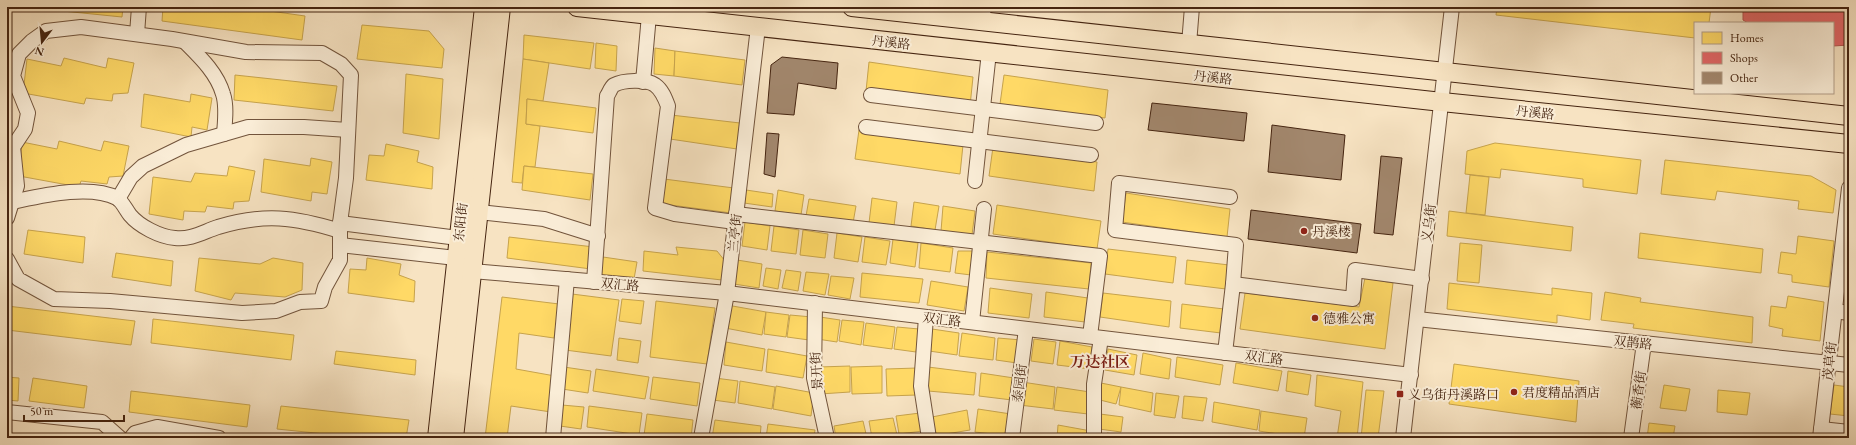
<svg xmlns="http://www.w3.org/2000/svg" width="1856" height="445" viewBox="0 0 1856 445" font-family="'EB Garamond','Noto Serif SC',serif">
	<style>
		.homes { fill: #ffd966; stroke: #c7a34c }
		.shops { fill: #e06666; stroke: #b2524c }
		.building { fill: #a2876d; stroke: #452410 }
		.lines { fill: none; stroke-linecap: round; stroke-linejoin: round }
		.minor-casing { stroke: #72543c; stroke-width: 16 }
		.major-casing { stroke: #452410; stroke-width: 20 }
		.minor { stroke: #faedd7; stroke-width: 14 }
		.major { stroke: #f7e3c2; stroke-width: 18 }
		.poi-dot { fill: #8f2418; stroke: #faedd7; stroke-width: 1.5 }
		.labels { text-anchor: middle; stroke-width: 4; stroke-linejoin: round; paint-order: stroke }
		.street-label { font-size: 13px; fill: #452410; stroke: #faedd7 }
		.poi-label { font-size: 13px; fill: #452410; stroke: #faedd7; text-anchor: start }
		.quarter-label { font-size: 15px; font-weight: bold; fill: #7a1f14; stroke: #faedd7 }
	</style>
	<rect width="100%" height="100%" fill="#f7e3c2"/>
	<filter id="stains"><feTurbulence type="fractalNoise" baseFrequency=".005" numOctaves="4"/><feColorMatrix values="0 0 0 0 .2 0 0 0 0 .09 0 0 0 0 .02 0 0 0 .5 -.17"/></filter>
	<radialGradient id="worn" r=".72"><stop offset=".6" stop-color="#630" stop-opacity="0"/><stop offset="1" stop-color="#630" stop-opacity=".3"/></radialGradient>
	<!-- homes -->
	<g class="homes">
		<polygon points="23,7 123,7 122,17"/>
		<polygon points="163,7 242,7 305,16 302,40 162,21"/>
		<polygon points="1497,7 1711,7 1709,23 1695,23 1695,38 1496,15"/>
		<polygon points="362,25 429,31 444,49 442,68 357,59"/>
		<polygon points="524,35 594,43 590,69 523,59"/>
		<polygon points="596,43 617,46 616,71 595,68"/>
		<polygon points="655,48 675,51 674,76 654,74"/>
		<polygon points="675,51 745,60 742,85 674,76"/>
		<polygon points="64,58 106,68 108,58 134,63 128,93 113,94 112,101 86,98 84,104 23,93 27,59 61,66"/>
		<polygon points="523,59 549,63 543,101 527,99 526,124 540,126 535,167 524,166 522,183 512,182"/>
		<polygon points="869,62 973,77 970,106 866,91"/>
		<polygon points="406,74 443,79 439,139 403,133"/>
		<polygon points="235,75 337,86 333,111 234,100"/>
		<polygon points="1004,75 1108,90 1105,118 1000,104"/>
		<polygon points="144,94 190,102 191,94 212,98 207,130 192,127 191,137 141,127"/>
		<polygon points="527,99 596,108 593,133 526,124"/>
		<polygon points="671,115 740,123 737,149 670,139"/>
		<polygon points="859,130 963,145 960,174 855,159"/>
		<polygon points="59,141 101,151 104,141 129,146 123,176 109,177 107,184 81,181 79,187 19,176 22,142 57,149"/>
		<polygon points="1495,143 1641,160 1637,194 1583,187 1583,179 1501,169 1500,178 1465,174 1467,151"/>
		<polygon points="386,144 419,151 417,162 433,167 432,189 366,180 369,155 384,156"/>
		<polygon points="993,147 1097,162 1094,191 989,176"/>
		<polygon points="311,158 332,162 327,194 312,192 311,201 261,192 264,159 310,166"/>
		<polygon points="1665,160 1811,176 1836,190 1833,213 1798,209 1799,201 1717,191 1715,200 1661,194"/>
		<polygon points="229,166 255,171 249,201 234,202 233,209 207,206 205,212 184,211 183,220 149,214 153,177 191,182 195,173 227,176"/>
		<polygon points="524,166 593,174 590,200 522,190"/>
		<polygon points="1470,175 1489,177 1485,215 1466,213"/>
		<polygon points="664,179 734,188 731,213 663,204"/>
		<polygon points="746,190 773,194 772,207 744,203"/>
		<polygon points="778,190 804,195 801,215 775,211"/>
		<polygon points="1126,193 1230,209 1227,237 1122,222"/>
		<polygon points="872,198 897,202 894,226 869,223"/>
		<polygon points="809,199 856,206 853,223 806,216"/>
		<polygon points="914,202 939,206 935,230 911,226"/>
		<polygon points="997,205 1101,221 1097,249 993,234"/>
		<polygon points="943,206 975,211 972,235 941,231"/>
		<polygon points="1449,211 1573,227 1571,251 1447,236"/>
		<polygon points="745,222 770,226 767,250 742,246"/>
		<polygon points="774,226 799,230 796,254 771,251"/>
		<polygon points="28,230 85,237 83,263 24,254"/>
		<polygon points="803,230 828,234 825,258 800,255"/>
		<polygon points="837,233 862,237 858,262 834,258"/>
		<polygon points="1640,233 1763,249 1761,273 1638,258"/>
		<polygon points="1798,236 1834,241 1829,287 1792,282 1792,275 1778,273 1781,252 1796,254"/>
		<polygon points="509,237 594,247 591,269 507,258"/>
		<polygon points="865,237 890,241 886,265 862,262"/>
		<polygon points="893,239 918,243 915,267 890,263"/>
		<polygon points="921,243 953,248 950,272 919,268"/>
		<polygon points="1460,243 1482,245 1479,283 1457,281"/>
		<polygon points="676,247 717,251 725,261 722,280 643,271 644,251 678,255"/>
		<polygon points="1108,249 1176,257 1173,283 1105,274"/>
		<polygon points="958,251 974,251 971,275 955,273"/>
		<polygon points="987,252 1091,263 1089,289 986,278"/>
		<polygon points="116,253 173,261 171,286 112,277"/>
		<polygon points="603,257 637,262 634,279 600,276"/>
		<polygon points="199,258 260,264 273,258 303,263 302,290 285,297 235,293 231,300 195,291"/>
		<polygon points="367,258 401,264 399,275 415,281 414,302 348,293 350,269 366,270"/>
		<polygon points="737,260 762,264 759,288 734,284"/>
		<polygon points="1187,260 1229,265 1226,289 1185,284"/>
		<polygon points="766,268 781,270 778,289 763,286"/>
		<polygon points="786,270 801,272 798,291 782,288"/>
		<polygon points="806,272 829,274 825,295 803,291"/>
		<polygon points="862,273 923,279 919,303 860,297"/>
		<polygon points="831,276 854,278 850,299 828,295"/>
		<polygon points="1365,278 1393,283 1385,349 1240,329 1245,293 1359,307"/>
		<polygon points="931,281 968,287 964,311 927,305"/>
		<polygon points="1449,283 1552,295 1552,288 1592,293 1590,320 1557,315 1557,323 1447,309"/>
		<polygon points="990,288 1032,294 1029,318 988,313"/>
		<polygon points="1046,292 1088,298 1085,322 1044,317"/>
		<polygon points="1605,292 1641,298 1640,302 1753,317 1752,343 1633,328 1634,324 1601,320"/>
		<polygon points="1103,293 1171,301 1169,327 1100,317"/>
		<polygon points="572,294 619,300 611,356 565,350"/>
		<polygon points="1788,296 1824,302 1820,341 1782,336 1783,329 1769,326 1771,306 1786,308"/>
		<polygon points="502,297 559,304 554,338 519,333 516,369 555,376 551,412 511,406 507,438 485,438"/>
		<polygon points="622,299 644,301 641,324 619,321"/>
		<polygon points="656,301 715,308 707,364 650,357"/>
		<polygon points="1182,304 1224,309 1221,333 1180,328"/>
		<polygon points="727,305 766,312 762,335 725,328"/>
		<polygon points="7,306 135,321 131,345 7,330"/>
		<polygon points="766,312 789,315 786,337 764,334"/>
		<polygon points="790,315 812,317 809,340 787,337"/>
		<polygon points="820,317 840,320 837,342 817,339"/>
		<polygon points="153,319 294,335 291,360 151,343"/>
		<polygon points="842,320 864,322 861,345 839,341"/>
		<polygon points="866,323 895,327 892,349 863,345"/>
		<polygon points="1849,324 1849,349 1846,348"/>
		<polygon points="897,327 919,329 916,352 894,349"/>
		<polygon points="932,329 959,333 957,355 929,351"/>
		<polygon points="962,333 995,338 993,360 959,356"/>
		<polygon points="619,338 641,341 638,363 617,360"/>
		<polygon points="998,338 1021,340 1017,363 996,360"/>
		<polygon points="1034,339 1056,342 1053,364 1031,361"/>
		<polygon points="1060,341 1092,347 1090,369 1057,365"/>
		<polygon points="726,342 765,349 762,371 724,365"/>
		<polygon points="768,349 807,356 803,378 766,372"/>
		<polygon points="1108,349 1137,355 1134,375 1105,370"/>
		<polygon points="336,351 416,360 415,375 334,364"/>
		<polygon points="1143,353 1171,359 1169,379 1140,374"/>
		<polygon points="1177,357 1223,365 1220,385 1175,377"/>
		<polygon points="1236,363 1282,371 1278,391 1233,383"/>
		<polygon points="1454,364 1579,381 1576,422 1449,404"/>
		<polygon points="850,366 850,392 820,394 819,367"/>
		<polygon points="882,366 882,393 852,394 851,367"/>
		<polygon points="564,367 591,371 588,393 562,389"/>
		<polygon points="928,367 976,373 974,395 928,391"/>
		<polygon points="917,368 917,395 887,396 886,369"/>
		<polygon points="596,369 649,377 645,399 593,391"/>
		<polygon points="1288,371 1311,375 1308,395 1286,391"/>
		<polygon points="981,373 1014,378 1012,400 979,396"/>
		<polygon points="1317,375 1363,382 1357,438 1337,438 1341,411 1315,406"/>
		<polygon points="7,377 19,378 18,401 7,400"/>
		<polygon points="653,377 700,383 697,406 650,399"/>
		<polygon points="33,378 87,386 84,408 29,401"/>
		<polygon points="715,378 738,381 735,403 713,400"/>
		<polygon points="740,381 775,387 772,409 738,403"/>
		<polygon points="1022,382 1055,387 1053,409 1019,405"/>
		<polygon points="1101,383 1121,387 1116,404 1100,400"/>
		<polygon points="1664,385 1690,389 1686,411 1660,408"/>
		<polygon points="1834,385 1849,387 1849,416 1830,414"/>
		<polygon points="776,386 814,393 811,416 773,409"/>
		<polygon points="1057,387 1090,392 1088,414 1054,410"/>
		<polygon points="1121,387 1153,393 1151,412 1119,405"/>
		<polygon points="1366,390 1384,391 1378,438 1361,438"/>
		<polygon points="1718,390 1750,393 1747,415 1717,412"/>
		<polygon points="131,391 250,405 247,427 129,412"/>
		<polygon points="1156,393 1179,396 1175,418 1154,415"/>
		<polygon points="1184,396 1207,398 1203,421 1182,418"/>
		<polygon points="1214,402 1260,410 1257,430 1212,422"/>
		<polygon points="562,405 584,407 581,429 560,426"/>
		<polygon points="281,406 409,420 406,438 364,438 277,429"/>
		<polygon points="589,406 642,413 639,435 587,427"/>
		<polygon points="978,409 1011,414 1009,436 975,432"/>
		<polygon points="967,410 970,430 934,436 932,417"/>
		<polygon points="1261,411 1307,418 1304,438 1259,431"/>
		<polygon points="920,413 923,431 899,434 896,416"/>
		<polygon points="647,414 693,420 691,438 661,438 644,435"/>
		<polygon points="1100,414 1123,417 1121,432 1099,429"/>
		<polygon points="893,418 897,435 872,438 869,421"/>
		<polygon points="715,420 761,426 760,438 712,438"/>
		<polygon points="863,421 867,438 836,438 834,426"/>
		<polygon points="1649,423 1675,426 1673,438 1647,438"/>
		<polygon points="768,424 815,430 814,438 766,438"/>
		<polygon points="1058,425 1091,431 1090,438 1057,438"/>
		<polygon points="7,433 32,437 32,438 7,438"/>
		<polygon points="1107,433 1137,438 1107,438"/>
	</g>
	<!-- shops -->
	<polygon class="shops" points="1743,7 1849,7 1849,45 1833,46 1833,23 1748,23 1743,20"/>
	<!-- building -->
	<g class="building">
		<polygon points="782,57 838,63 836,89 798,83 794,115 767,113 771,65"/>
		<polygon points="1152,103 1247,113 1244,141 1148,130"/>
		<polygon points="1272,125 1345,135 1341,180 1268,172"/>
		<polygon points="767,133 779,134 775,177 764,174"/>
		<polygon points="1381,156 1402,158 1393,235 1374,233"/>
		<polygon points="1251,210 1361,224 1357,253 1248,239"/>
	</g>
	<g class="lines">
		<!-- minor casing -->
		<g class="minor-casing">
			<g id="minor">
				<polyline points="982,21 984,7"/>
				<polyline points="137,34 139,7"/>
				<path d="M185,42C200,57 217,73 223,94C227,106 225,121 224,134"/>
				<polyline points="1189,44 1192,7"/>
				<polyline points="643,82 649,15"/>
				<polyline points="871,95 1096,123"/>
				<polyline points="866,127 1091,155"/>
				<polyline points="975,181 989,52"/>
				<polyline points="1230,197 1119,183 1115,230 1236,245 1233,284"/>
				<polyline points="118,199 131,177 143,166 186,145 248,127 304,127 348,130"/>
				<path d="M12,202C41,196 89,184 117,198C122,201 126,210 130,215C139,226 160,237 175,238C191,240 203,232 218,227C264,213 295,217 340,231"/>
				<polyline points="479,212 544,219 598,236"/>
				<polyline points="736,214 1100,256 1090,336"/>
				<polyline points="7,218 17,186 13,147 25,129 28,113 13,76 19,54 32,41 46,31 81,27 172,39 246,52 322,53 341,64 351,75 346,178 340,223 340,260 325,287 321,301 300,302 276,311 242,313 110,301 54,299 18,279 7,259"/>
				<polyline points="340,223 458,238"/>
				<polyline points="340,245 456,258"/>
				<polyline points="472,271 727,293 1411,375"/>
				<path d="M594,282L607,96C609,93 611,87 614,85C623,80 646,79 655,85C662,90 665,98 668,106L655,208L675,214L735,222"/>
				<polyline points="815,303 814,378 827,438"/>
				<polyline points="1835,311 1849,313"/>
				<polyline points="926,317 921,386 929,438"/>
				<polyline points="1417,319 1849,365"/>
				<polyline points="972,322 984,209"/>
				<polyline points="1225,353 1233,284 1353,299 1355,270 1422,279"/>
				<polyline points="7,412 102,422 120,438"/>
				<polyline points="1821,429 1849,432"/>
				<polyline points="131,438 135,433 157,427 219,438"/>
				<polyline points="553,438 567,279"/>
				<polyline points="701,438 727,293 758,27"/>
				<polyline points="1012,438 1026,329"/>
				<polyline points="1094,438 1094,384 1101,338"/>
				<polyline points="1403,438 1452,7"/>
				<polyline points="1631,438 1644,343"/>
				<polyline points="1820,438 1849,188"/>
			</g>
		</g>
		<!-- major casing -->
		<g class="major-casing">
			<g id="major">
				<polyline points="577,7 1442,102 1849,144"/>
				<polyline points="852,7 1849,116"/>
				<polyline points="437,438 484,7"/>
				<polyline points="454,438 501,7"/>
			</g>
		</g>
		<!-- minor -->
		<use href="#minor" class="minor"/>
		<!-- major -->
		<use href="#major" class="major"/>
	</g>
	<!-- markers -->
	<g class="poi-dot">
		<circle cx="1304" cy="231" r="4"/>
		<circle cx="1315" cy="318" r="4"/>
		<circle cx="1514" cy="392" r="4"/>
		<rect x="1396" y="390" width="8" height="8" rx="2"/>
	</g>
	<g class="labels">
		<!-- street labels -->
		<g class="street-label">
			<text transform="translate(891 42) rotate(6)" y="5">丹溪路</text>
			<text transform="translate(1213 77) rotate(6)" y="5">丹溪路</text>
			<text transform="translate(1535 112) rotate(6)" y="5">丹溪路</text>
			<text transform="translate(460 222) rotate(-84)" y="5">东阳街</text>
			<text transform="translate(1428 223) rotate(-83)" y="5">义乌街</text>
			<text transform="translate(734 233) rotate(-84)" y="5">兰亭街</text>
			<text transform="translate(620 284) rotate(5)" y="5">双汇路</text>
			<text transform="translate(942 319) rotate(7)" y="5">双汇路</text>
			<text transform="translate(1633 342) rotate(6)" y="5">双鹊路</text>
			<text transform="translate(1264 357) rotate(7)" y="5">双汇路</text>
			<text transform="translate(1829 361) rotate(-84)" y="5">茂草街</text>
			<text transform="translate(816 371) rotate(-94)" y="5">景开街</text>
			<text transform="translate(1019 383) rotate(-83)" y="5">泰园街</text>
			<text transform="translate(1638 390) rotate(-82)" y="5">蘅香街</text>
		</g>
		<!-- poi labels -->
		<g class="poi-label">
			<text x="1312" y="236">丹溪楼</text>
			<text x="1323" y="323">德雅公寓</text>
			<text x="1522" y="397">君度精品酒店</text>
			<text x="1408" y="399">义乌街丹溪路口</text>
		</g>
		<!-- quarter labels -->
		<g class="quarter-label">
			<text x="1100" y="367">万达社区</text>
		</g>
	</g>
	<!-- margin -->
	<rect width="1856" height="445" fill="none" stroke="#f7e3c2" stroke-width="24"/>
	<rect x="8" y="8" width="1840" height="429" fill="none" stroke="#452410" stroke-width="2"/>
	<rect x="12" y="12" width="1832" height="421" fill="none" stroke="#452410"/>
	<!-- legend -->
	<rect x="1694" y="22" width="140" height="72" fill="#faedd7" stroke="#b29d87"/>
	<rect x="1702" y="32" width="20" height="12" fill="#ffd966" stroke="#b29d87"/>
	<text x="1730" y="42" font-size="12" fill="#452410">Homes</text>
	<rect x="1702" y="52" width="20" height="12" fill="#e06666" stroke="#b29d87"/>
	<text x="1730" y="62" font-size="12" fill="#452410">Shops</text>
	<rect x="1702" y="72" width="20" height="12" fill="#a2876d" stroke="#b29d87"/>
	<text x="1730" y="82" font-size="12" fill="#452410">Other</text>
	<!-- north arrow -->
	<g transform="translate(42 42) rotate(196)" stroke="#faedd7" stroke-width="3" paint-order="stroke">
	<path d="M0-3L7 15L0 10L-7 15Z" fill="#452410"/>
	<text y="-6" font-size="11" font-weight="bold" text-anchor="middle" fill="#452410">N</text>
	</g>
	<!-- scale -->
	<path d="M24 415v6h100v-6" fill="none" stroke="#452410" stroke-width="2"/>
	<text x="30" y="415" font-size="12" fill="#452410" stroke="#faedd7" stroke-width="3" paint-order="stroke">50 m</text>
	<rect width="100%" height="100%" filter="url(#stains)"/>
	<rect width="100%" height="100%" fill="url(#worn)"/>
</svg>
